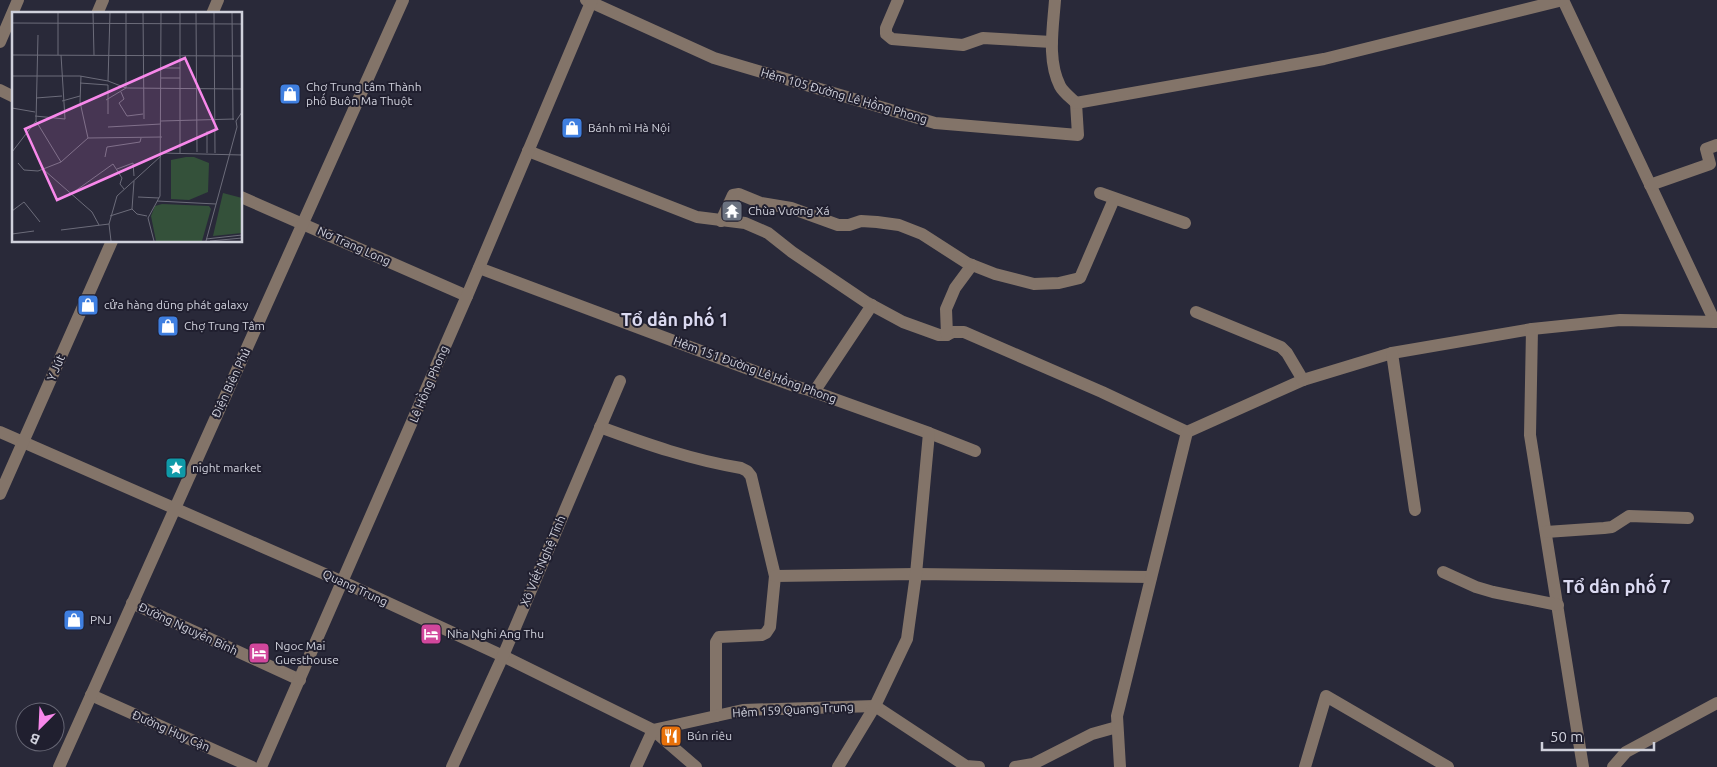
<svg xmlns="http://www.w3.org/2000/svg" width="1717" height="767" viewBox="0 0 1717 767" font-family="Ubuntu,sans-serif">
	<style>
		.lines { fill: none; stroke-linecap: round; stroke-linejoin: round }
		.minor { stroke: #837469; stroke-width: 12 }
		.labels { text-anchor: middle; stroke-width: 4; stroke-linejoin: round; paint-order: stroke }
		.poi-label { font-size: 12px; fill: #d0d1dc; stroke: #201f2f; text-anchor: start }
		.street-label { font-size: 12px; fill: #d0d1dc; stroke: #201f2f }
		.district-label { font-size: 18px; font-weight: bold; fill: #dbdaf1; stroke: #201f2f }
		.inset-road { fill: none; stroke: #6c6c7a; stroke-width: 1 }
		.view { fill: #f888eb; fill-opacity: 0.15; stroke: #f888eb; stroke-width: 2.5 }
		.inset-edge { fill: none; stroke: #d0d1dc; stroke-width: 2.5 }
	</style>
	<rect width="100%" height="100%" fill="#292939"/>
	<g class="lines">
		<!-- minor -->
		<g class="minor">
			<polyline points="586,0 714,58 935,123 1078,135 1076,103"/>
			<polyline points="898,0 886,28 886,34 892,39 963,45 983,38 1052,42"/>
			<path d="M1055,0C1053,28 1047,60 1060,86C1063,92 1071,98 1076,103"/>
			<polyline points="1563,0 1715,322"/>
			<polyline points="97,14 103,0"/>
			<polyline points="212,14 218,0"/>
			<polyline points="0,42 18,0"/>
			<polyline points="0,90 14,97"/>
			<polyline points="1076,103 1324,59 1563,0"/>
			<polyline points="528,151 697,217 745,223 768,233 792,252 866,302 903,322 939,335 947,335 953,332 964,332 1102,392 1187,432 1303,380 1392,353 1532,329 1620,320 1717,322"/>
			<polyline points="1650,185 1710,164 1706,149 1717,145"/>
			<polyline points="1100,193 1185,223"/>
			<polyline points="241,197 467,296"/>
			<polyline points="721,221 733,195 739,194 761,203 791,208 838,225 849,225 861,221 877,222 899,225 922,234 967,263 995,274 1034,284 1059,283 1080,278 1114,199"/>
			<polyline points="479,268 794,386 809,390 929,433 975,451"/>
			<polyline points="1196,312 1281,347 1287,353 1303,380"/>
			<polyline points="1532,329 1530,435 1583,767"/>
			<polyline points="947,335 946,309 955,288 972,265"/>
			<polyline points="1392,353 1415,510"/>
			<polyline points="814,392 872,305"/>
			<path d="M600,427C646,444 692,460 741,468L747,471L751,476L775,576L770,627L766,633L762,635L719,637L716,642V716"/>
			<polyline points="0,432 343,582 503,656 653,730 696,767"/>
			<polyline points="0,494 112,241"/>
			<polyline points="1546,532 1604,528 1612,527 1629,516 1688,518"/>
			<polyline points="1443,572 1476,587 1493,592 1558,605"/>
			<polyline points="775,576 916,574 1151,577"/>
			<polyline points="132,603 300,680"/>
			<polyline points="91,695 252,767"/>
			<polyline points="875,706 966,766 979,767"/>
			<path d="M59,767C172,511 290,256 403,0"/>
			<polyline points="261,767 467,296 592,0"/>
			<polyline points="452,767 503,656 620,381"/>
			<polyline points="636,767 653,730 743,710 875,706"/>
			<polyline points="838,767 875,706 907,639 916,574 929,433"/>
			<polyline points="1015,767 1033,764 1092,734 1117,727"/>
			<polyline points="1120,767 1117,716 1187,432"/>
			<polyline points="1305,767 1326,696 1448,767"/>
			<polyline points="1613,767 1626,752 1717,703"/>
		</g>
	</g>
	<!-- icons -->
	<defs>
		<g id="shop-square" transform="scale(1.125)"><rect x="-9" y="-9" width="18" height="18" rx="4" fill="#3f7fe0" stroke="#201f2f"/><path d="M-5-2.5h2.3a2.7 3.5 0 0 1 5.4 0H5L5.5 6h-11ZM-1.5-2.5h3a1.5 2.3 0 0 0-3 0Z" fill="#fff"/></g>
		<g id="temple-square" transform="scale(1.125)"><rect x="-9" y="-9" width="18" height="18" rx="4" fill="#6b7280" stroke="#201f2f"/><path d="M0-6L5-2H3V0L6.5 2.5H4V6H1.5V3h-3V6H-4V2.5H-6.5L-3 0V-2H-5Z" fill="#fff"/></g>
		<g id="sight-square" transform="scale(1.125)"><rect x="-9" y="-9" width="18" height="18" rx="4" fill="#0f9aa8" stroke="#201f2f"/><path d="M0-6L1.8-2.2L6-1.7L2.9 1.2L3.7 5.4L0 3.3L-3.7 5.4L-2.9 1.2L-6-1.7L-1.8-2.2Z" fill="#fff"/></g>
		<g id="hotel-square" transform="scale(1.125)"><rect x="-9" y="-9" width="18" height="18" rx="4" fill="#d1479c" stroke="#201f2f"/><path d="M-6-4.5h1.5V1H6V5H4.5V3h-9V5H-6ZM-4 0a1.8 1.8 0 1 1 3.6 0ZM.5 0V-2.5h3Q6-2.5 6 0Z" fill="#fff"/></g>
		<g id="restaurant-square" transform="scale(1.125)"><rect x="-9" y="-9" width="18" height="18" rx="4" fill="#e8710a" stroke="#201f2f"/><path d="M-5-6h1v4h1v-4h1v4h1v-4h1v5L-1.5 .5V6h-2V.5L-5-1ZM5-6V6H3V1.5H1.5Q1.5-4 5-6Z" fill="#fff"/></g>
	</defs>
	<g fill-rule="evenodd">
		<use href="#shop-square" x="290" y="94"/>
		<use href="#shop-square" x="572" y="128"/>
		<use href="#temple-square" x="732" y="211"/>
		<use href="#shop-square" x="88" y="305"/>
		<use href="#shop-square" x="168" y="326"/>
		<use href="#sight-square" x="176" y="468"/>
		<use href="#shop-square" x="74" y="620"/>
		<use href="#hotel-square" x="431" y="634"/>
		<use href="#hotel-square" x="259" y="653"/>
		<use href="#restaurant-square" x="671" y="736"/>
	</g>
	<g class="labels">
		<!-- poi labels -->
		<g class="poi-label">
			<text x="306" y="91">Chợ Trung tâm Thành<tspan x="306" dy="14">phố Buôn Ma Thuột</tspan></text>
			<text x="588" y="132">Bánh mì Hà Nội</text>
			<text x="748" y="215">Chùa Vương Xá</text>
			<text x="104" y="309">cửa hàng dũng phát galaxy</text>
			<text x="184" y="330">Chợ Trung Tâm</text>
			<text x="192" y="472">night market</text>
			<text x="90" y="624">PNJ</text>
			<text x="447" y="638">Nha Nghi Ang Thu</text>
			<text x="275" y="650">Ngoc Mai<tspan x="275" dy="14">Guesthouse</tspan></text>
			<text x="687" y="740">Bún riêu</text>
		</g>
		<!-- street labels -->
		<g class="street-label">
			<text transform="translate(844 96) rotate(16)" y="4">Hẻm 105 Đường Lê Hồng Phong</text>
			<text transform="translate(354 246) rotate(24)" y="4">Nơ Trang Long</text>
			<text transform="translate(56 368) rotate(-66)" y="4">Y Jút</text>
			<text transform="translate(755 370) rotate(20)" y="4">Hẻm 151 Đường Lê Hồng Phong</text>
			<text transform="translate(231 383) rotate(-65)" y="4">Điện Biên Phủ</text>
			<text transform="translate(429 384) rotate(-67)" y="4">Lê Hồng Phong</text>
			<text transform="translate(543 561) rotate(-67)" y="4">Xô Viết Nghệ Tĩnh</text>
			<text transform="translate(355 588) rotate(25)" y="4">Quang Trung</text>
			<text transform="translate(188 629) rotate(25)" y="4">Đường Nguyễn Bính</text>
			<text transform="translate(793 710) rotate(-3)" y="4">Hẻm 159 Quang Trung</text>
			<text transform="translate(171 731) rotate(24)" y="4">Đường Huy Cận</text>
		</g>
		<!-- district labels -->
		<g class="district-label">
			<text x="675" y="326">Tổ dân phố 1</text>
			<text x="1617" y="593">Tổ dân phố 7</text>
		</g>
	</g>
	<!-- overview -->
	<g transform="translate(12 12)">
		<rect width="230" height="230" fill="#292939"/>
		<path d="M174,145H182L197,151L196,180L177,188L159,187V148ZM211,181L230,186V221L201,224ZM150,192L197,194L199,197L190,229H144L139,204L143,194Z" fill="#34513a"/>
		<path class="inset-road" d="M81,1L82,43M131,1L132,107M184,1L185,140M202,1L203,141M220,1L221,108M0,11L230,12M0,43L230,44M46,43V1M149,56H168M0,64H68L96,69L114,76L230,77M69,64L68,90L76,126M149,66H168M96,69L98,1M68,71L96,73V102M109,80L112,87L107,91L115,104L131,102M24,86L50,84M94,88L114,76V1M50,89L68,84M0,96L23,100M23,104L53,107L49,43M24,109L49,150M149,109L222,107M96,115L149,112M0,140L24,109L26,23M150,141L230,143M168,141V1M195,141V119M93,145L95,135L128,130L129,126M6,151L12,158L26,159L49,150L76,126L150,125M105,157L121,151L122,164M32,158L80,200L87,213M59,182L101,152L110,166L108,172L112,177M126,185L147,186M145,189L204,192M120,197L122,169M0,199L12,190L28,210M98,204L120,197L125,202L135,204M49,218L97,212M0,222L22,219M194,227L230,223M99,229L97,212L105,184L149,144M142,229L136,206L148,184L149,1M194,229L225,115L224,109L230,100M198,229L230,226"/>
		<path class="view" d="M173,46L205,117L45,188L13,117Z"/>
		<rect width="230" height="230" class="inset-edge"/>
	</g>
	<!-- north arrow -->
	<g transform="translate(40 727) rotate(204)"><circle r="24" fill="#201f2f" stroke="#666674"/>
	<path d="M0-4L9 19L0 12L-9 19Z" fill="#f888eb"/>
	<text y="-8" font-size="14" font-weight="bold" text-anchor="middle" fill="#d0d1dc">B</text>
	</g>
	<!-- scale -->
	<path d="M1542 742v8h112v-8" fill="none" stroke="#d0d1dc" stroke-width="2.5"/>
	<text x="1550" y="742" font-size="15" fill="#d0d1dc" stroke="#201f2f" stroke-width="4" paint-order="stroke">50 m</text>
</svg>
